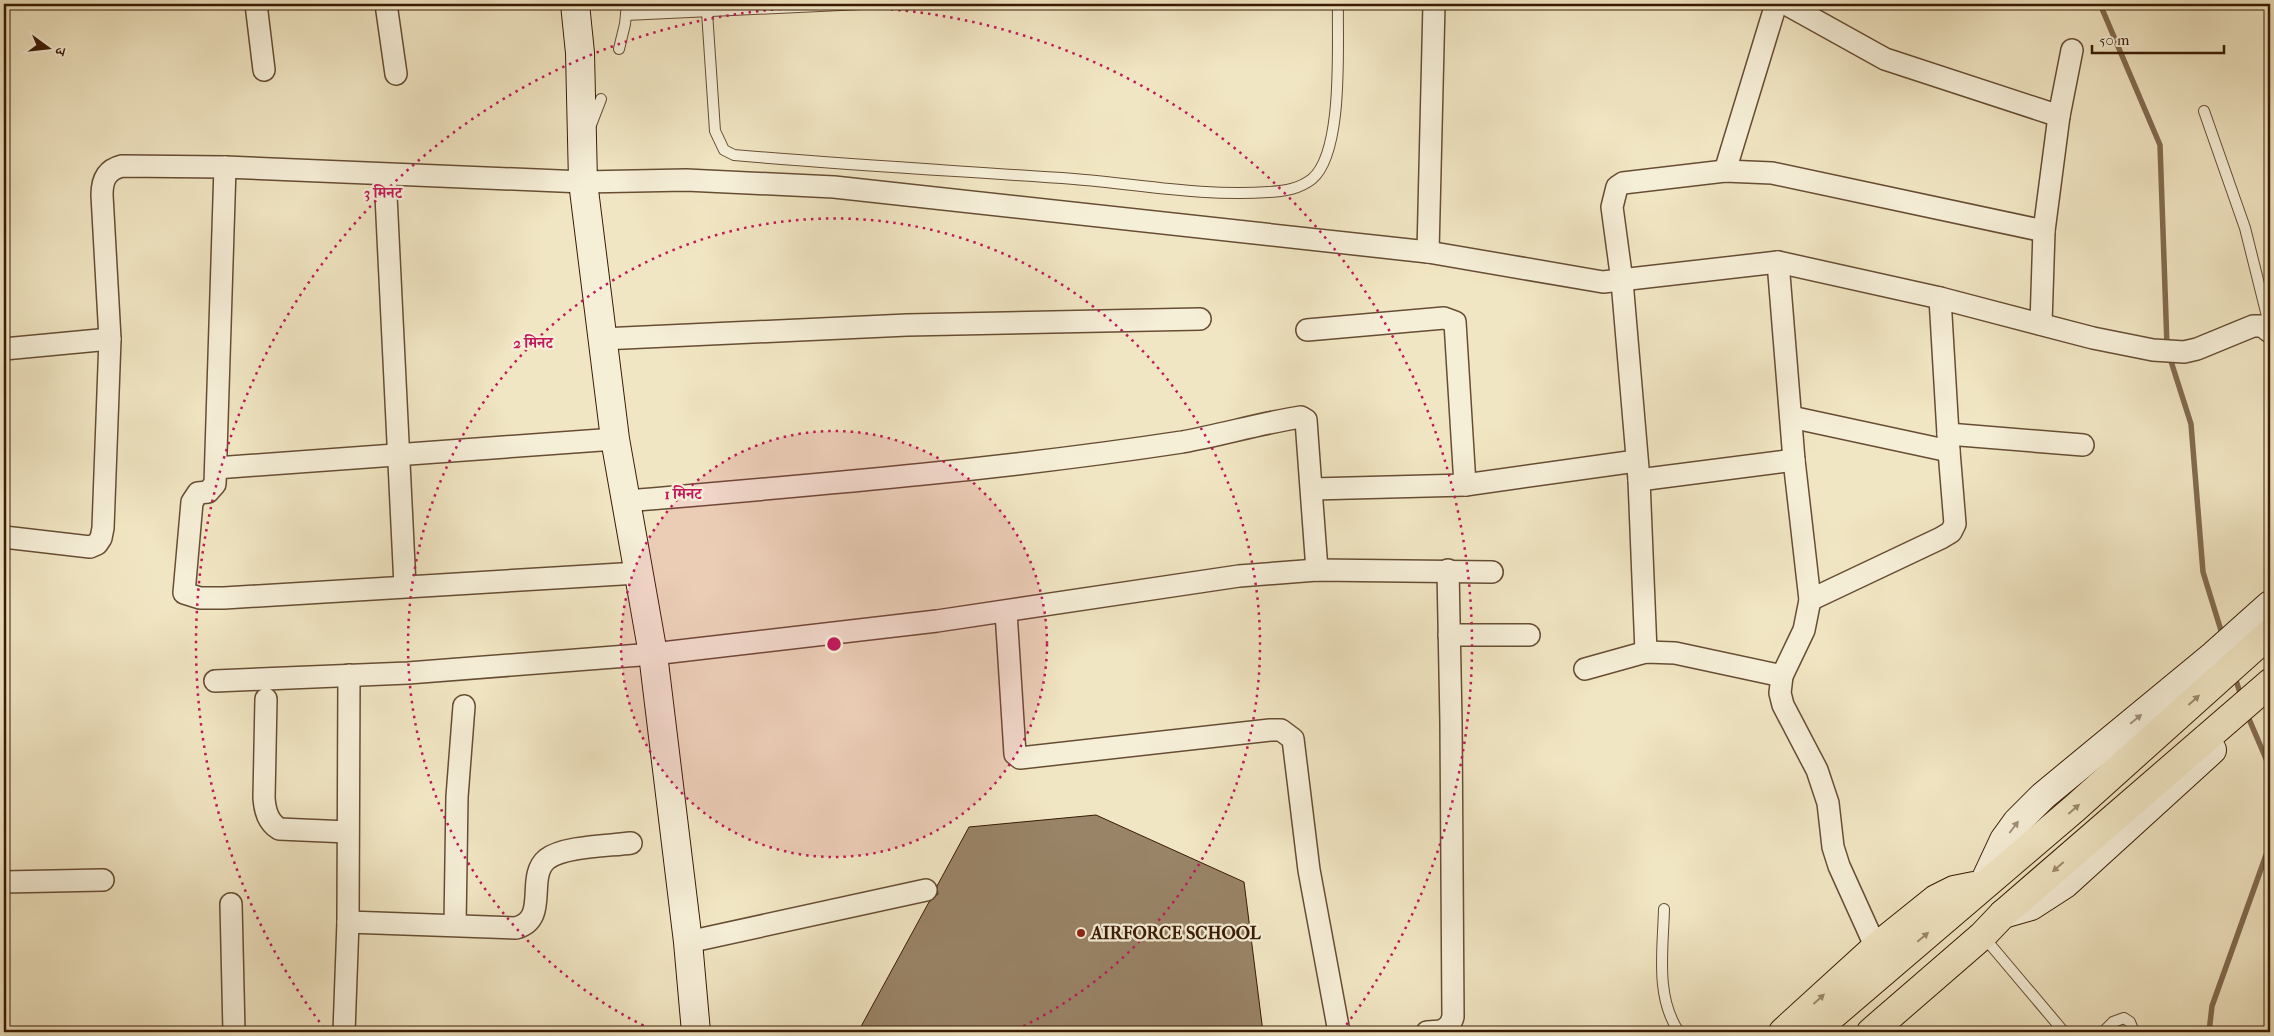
<svg xmlns="http://www.w3.org/2000/svg" width="2274" height="1036" viewBox="0 0 2274 1036" font-family="'IM FELL French Canon','Noto Serif Devanagari',serif">
	<style>
		.lines { fill: none; stroke-linecap: round; stroke-linejoin: round }
		.stream { stroke: #826b50; stroke-width: 5.5 }
		.building { fill: #998467; stroke: #391a04 }
		.lane-casing { stroke: #674d34; stroke-width: 12 }
		.street-casing { stroke: #674d34; stroke-width: 24 }
		.secondary-casing { stroke: #391a04; stroke-width: 30 }
		.highway-casing { stroke: #391a04; stroke-width: 30 }
		.lane { stroke: #f6efd8; stroke-width: 10 }
		.street { stroke: #f6efd8; stroke-width: 21 }
		.secondary { stroke: #f6efd8; stroke-width: 28 }
		.highway { stroke: #f1e6c3; stroke-width: 28 }
		.oneway { fill: #9e8a6d }
		.oneway2 { fill: #a18f79 }
		.ring { fill: none; stroke: #c2185b; stroke-width: 2.5; stroke-dasharray: 2.5 5 }
		.poi-dot { fill: #8f2418; stroke: #f6efd8; stroke-width: 2 }
		.labels { text-anchor: middle; stroke-width: 4.5; stroke-linejoin: round; paint-order: stroke }
		.poi-label { font-size: 18px; font-weight: bold; fill: #391a04; stroke: #f6efd8; text-anchor: start }
		.centre { fill: #c2185b; stroke: #f6efd8; stroke-width: 2.5 }
		.ring-label { font-size: 15px; text-anchor: middle; font-weight: bold; fill: #c2185b; stroke: #f6efd8; stroke-width: 4.5; stroke-linejoin: round; paint-order: stroke }
	</style>
	<rect width="100%" height="100%" fill="#f1e6c3"/>
	<filter id="stains"><feTurbulence type="fractalNoise" baseFrequency=".004" numOctaves="4"/><feColorMatrix values="0 0 0 0 .2 0 0 0 0 .09 0 0 0 0 .02 0 0 0 .5 -.17"/></filter>
	<radialGradient id="worn" r=".72"><stop offset=".6" stop-color="#630" stop-opacity="0"/><stop offset="1" stop-color="#630" stop-opacity=".3"/></radialGradient>
	<g class="lines">
		<!-- stream -->
		<g class="stream">
			<polyline points="2100,4 2160,145 2167,346"/>
			<polyline points="2169,355 2191,424 2203,572 2223,637"/>
			<polyline points="2234,674 2241,696"/>
			<polyline points="2246,712 2270,768"/>
			<polyline points="2209,1032 2212,1006 2270,844"/>
		</g>
	</g>
	<!-- building -->
	<polygon class="building" points="1096,815 1244,882 1263,1032 858,1032 929,902 938,894 937,886 969,827"/>
	<g class="lines">
		<!-- lane casing -->
		<g class="lane-casing">
			<g id="lane">
				<path d="M707,12L715,131L724,150L734,155C847,165 961,171 1074,179C1138,184 1204,197 1269,192C1285,191 1299,189 1312,179C1344,152 1337,44 1338,4"/>
				<polyline points="626,15 862,4"/>
				<polyline points="619,49 625,24 627,4"/>
				<polyline points="2204,111 2245,228 2270,328"/>
				<polyline points="591,125 601,99"/>
				<path d="M1664,909C1663,950 1655,997 1679,1032"/>
				<polyline points="1983,936 2064,1032"/>
				<polyline points="2103,1032 2113,1022 2124,1018 2130,1022 2134,1032"/>
			</g>
		</g>
		<!-- street casing -->
		<g class="street-casing">
			<g id="street">
				<polyline points="256,4 264,70"/>
				<polyline points="386,4 396,74"/>
				<polyline points="1786,4 1885,59 2059,116"/>
				<polyline points="1725,171 1776,4"/>
				<polyline points="385,175 405,586"/>
				<polyline points="1428,252 1434,4"/>
				<polyline points="1778,262 1794,460 1810,600 1804,630 1782,676 1780,693 1783,705 1817,770 1828,803 1833,847 1839,866 1882,961"/>
				<polyline points="2041,324 2044,231 2059,116 2072,50"/>
				<polyline points="1307,330 1444,318 1455,322 1465,485"/>
				<polyline points="602,339 907,325 1200,319"/>
				<polyline points="4,349 110,339"/>
				<polyline points="1791,417 1949,451"/>
				<polyline points="1948,434 2083,445"/>
				<polyline points="216,468 615,439"/>
				<polyline points="1639,480 1794,460"/>
				<polyline points="1313,489 1465,485 1636,461"/>
				<path d="M627,501C813,485 998,470 1182,442C1222,435 1261,423 1301,417L1306,420L1307,434L1317,570"/>
				<path d="M4,537L90,547L97,544L101,538L103,528L110,339L102,195C102,180 106,170 122,166L225,167"/>
				<polyline points="638,573 224,598 200,598 184,593 192,502 198,493 208,492 215,484 225,167 583,182 686,180 834,187 1428,252 1603,282 1778,262 1940,298 2093,338 2153,350 2184,352 2197,349 2253,326 2262,326 2270,332"/>
				<polyline points="1810,600 1941,538 1951,532 1955,524 1949,451 1940,298"/>
				<polyline points="1006,612 1015,754 1020,758 1270,730 1281,730 1293,739 1309,870 1339,1032"/>
				<polyline points="1449,635 1529,635"/>
				<polyline points="1646,652 1639,480 1622,281 1612,207 1617,187 1623,183 1725,171 1772,173 2044,231"/>
				<polyline points="1585,669 1646,652 1675,653 1782,676"/>
				<polyline points="215,681 408,673 653,654 937,621 1239,576 1317,570 1492,572"/>
				<path d="M266,699L264,798C265,811 268,822 279,829L348,832"/>
				<polyline points="4,882 103,880"/>
				<polyline points="231,904 234,1032"/>
				<path d="M348,922L516,928C550,919 525,877 547,859C564,846 609,846 631,843"/>
				<polyline points="455,925 457,797 464,706"/>
				<polyline points="688,942 926,890"/>
				<polyline points="344,1032 348,922 349,675"/>
				<polyline points="1427,1032 1442,1031 1450,1025 1453,1017 1451,723 1448,570"/>
			</g>
		</g>
		<!-- secondary casing -->
		<g class="secondary-casing">
			<g id="secondary">
				<polyline points="575,4 580,53 583,182 615,439 653,654 688,942 696,1032"/>
				<polyline points="1983,885 2004,840 2017,822 2043,796 2214,655 2270,605"/>
				<polyline points="2003,914 2031,906 2065,884 2212,750"/>
			</g>
		</g>
		<!-- highway casing -->
		<g class="highway-casing">
			<g id="highway">
				<polyline points="1783,1032 1875,948 1936,899 1954,890 1974,886"/>
				<polyline points="1813,1032 2075,808 2270,633"/>
				<polyline points="1871,1032 1983,935 2003,914 2270,683"/>
			</g>
		</g>
		<!-- lane -->
		<use href="#lane" class="lane"/>
		<!-- street -->
		<use href="#street" class="street"/>
		<!-- secondary -->
		<use href="#secondary" class="secondary"/>
		<!-- highway -->
		<use href="#highway" class="highway"/>
	</g>
	<!-- one-way arrows -->
	<defs><path id="oneway-solid" d="M-6-.8H1V-3.2L6.5 0L1 3.2V.8H-6Z" transform="scale(1.25)"/></defs>
	<g class="oneway">
		<use href="#oneway-solid" transform="translate(2194 700) rotate(-42)"/>
		<use href="#oneway-solid" transform="translate(2074 809) rotate(-41)"/>
		<use href="#oneway-solid" transform="translate(2058 867) rotate(139)"/>
		<use href="#oneway-solid" transform="translate(1923 937) rotate(-40)"/>
		<use href="#oneway-solid" transform="translate(1819 999) rotate(-42)"/>
	</g>
	<g class="oneway2">
		<use href="#oneway-solid" transform="translate(2136 719) rotate(-39)"/>
		<use href="#oneway-solid" transform="translate(2014 827) rotate(-53)"/>
	</g>
	<!-- distance rings -->
	<circle cx="834" cy="644" r="213" fill="#c2185b" fill-opacity=".12"/>
	<g class="ring">
		<circle cx="834" cy="644" r="213"/>
		<path d="M657 1032A426 426 0 1 1 1011 1032"/>
		<path d="M324 1028A638 638 0 1 1 1344 1028"/>
	</g>
	<!-- markers -->
	<circle class="poi-dot" cx="1081" cy="933" r="5"/>
	<g class="labels">
		<!-- poi labels -->
		<g class="poi-label">
			<text x="1091" y="939">AIRFORCE SCHOOL</text>
		</g>
	</g>
	<circle cx="834" cy="644" r="8" class="centre"/>
	<g class="ring-label">
		<text x="383" y="198">3 मिनट</text>
		<text x="533" y="348">2 मिनट</text>
		<text x="683" y="499">1 मिनट</text>
	</g>
	<!-- margin -->
	<rect width="2274" height="1036" fill="none" stroke="#f1e6c3" stroke-width="20"/>
	<rect x="5" y="5" width="2264" height="1026" fill="none" stroke="#391a04" stroke-width="2.5"/>
	<rect x="10" y="10" width="2254" height="1016" fill="none" stroke="#391a04"/>
	<!-- north arrow -->
	<g transform="translate(48 48) rotate(105)" stroke="#f6efd8" stroke-width="4" paint-order="stroke">
	<path d="M0-4L9 19L0 12L-9 19Z" fill="#391a04"/>
	<text y="-8" font-size="14" font-weight="bold" text-anchor="middle" fill="#391a04">उ</text>
	</g>
	<!-- scale -->
	<path d="M2092 45v8h132v-8" fill="none" stroke="#391a04" stroke-width="2.5"/>
	<text x="2099" y="45" font-size="15" fill="#391a04" stroke="#f6efd8" stroke-width="4" paint-order="stroke">50 m</text>
	<rect width="100%" height="100%" filter="url(#stains)"/>
	<rect width="100%" height="100%" fill="url(#worn)"/>
</svg>
